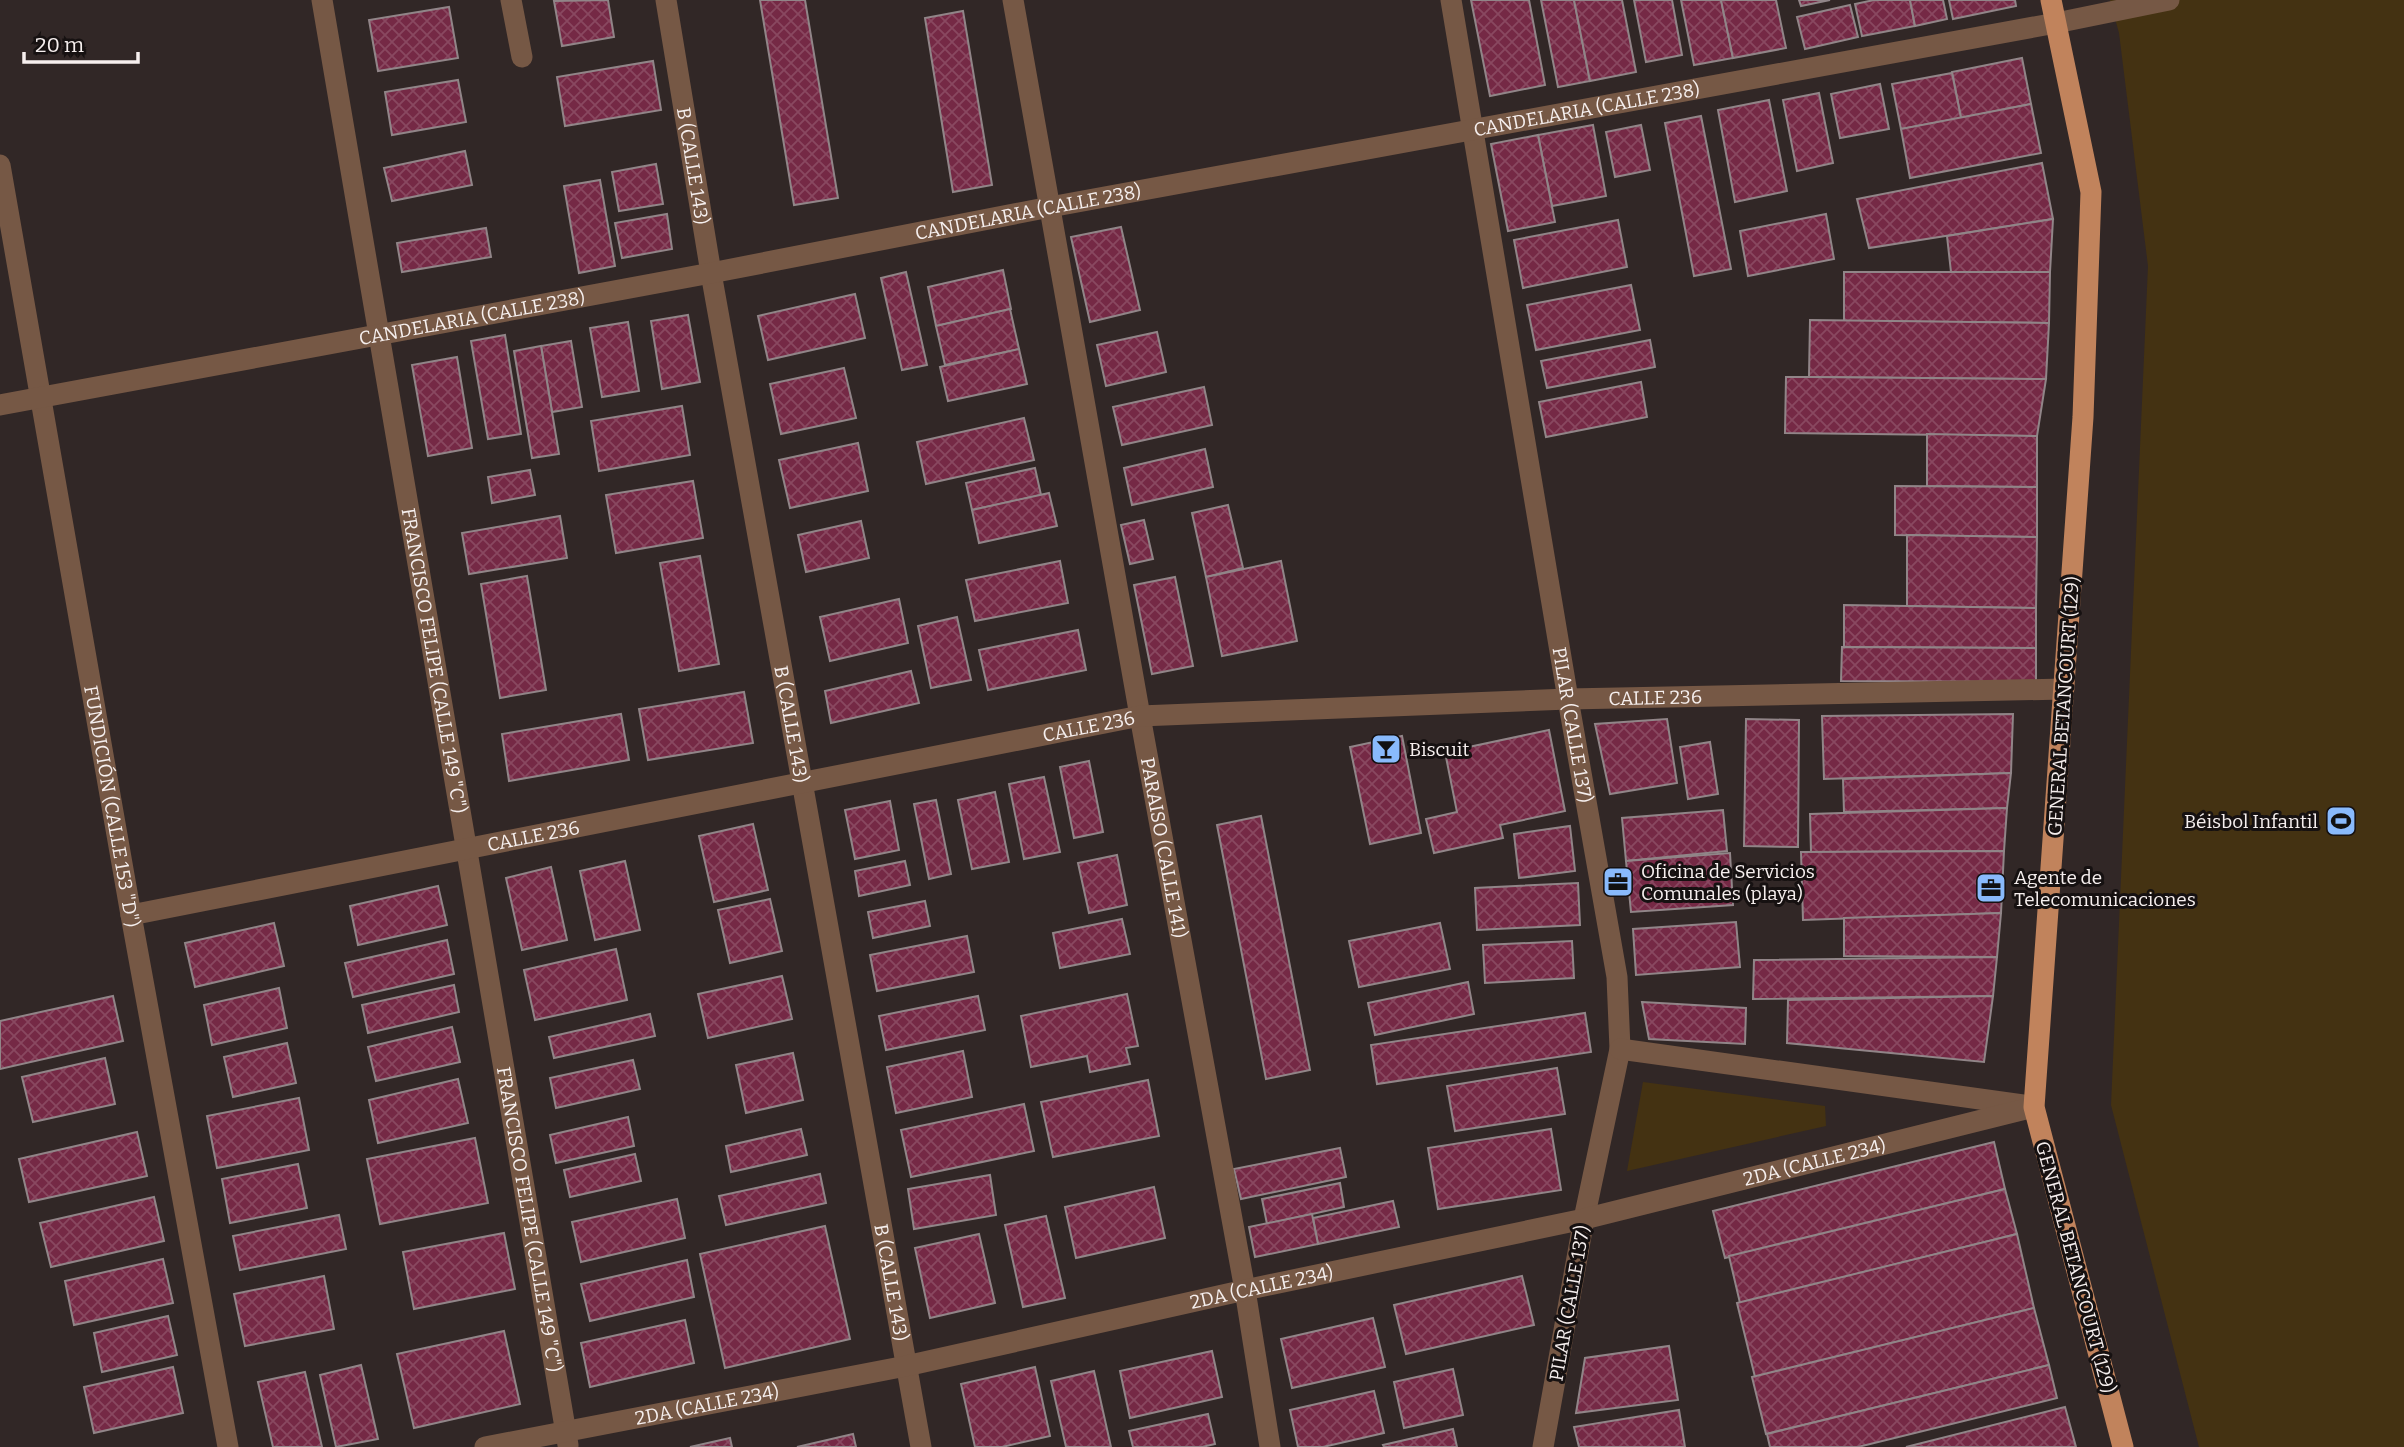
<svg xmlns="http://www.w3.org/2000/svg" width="2404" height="1447" viewBox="0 0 2404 1447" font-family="Bitter,serif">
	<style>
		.green { fill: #443212 }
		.building { fill: url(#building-cross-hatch); stroke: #918588; stroke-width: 2 }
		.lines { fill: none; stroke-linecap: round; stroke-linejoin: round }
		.minor { stroke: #765845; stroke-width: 21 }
		.major { stroke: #c1835c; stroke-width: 21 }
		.labels { text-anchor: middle; stroke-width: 6; stroke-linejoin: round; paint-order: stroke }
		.street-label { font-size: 19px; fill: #f6efee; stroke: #161111 }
		.poi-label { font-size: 19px; fill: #f6efee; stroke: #161111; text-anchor: start }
	</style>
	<defs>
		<pattern id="building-cross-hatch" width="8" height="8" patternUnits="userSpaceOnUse" patternTransform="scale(1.75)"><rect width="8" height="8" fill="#752945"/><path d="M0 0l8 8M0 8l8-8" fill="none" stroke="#894860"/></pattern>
	</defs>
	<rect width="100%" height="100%" fill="#312726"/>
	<!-- green -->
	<g class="green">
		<polygon points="2110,0 2404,0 2404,1447 2199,1447 2111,1105 2148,266 2119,33"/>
		<polygon points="1643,1082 1825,1106 1826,1126 1627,1171"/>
	</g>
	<!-- building -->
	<g class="building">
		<polygon points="608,0 614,37 562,46 554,1"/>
		<polygon points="760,0 805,0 838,198 794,205"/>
		<polygon points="1471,0 1529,0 1545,85 1490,96"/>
		<polygon points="1541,0 1574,0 1590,81 1558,87"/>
		<polygon points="1574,0 1622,0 1636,72 1590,81"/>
		<polygon points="1634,0 1672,0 1682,55 1646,62"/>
		<polygon points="1681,0 1721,0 1733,58 1694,65"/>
		<polygon points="1721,0 1776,0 1786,48 1733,58"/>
		<polygon points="1799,0 1830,0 1801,6"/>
		<polygon points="1874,0 1910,0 1915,26 1862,36 1855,4"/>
		<polygon points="1910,0 1943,0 1947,19 1915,26"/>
		<polygon points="1949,0 2015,0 2016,6 1953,19"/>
		<polygon points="1850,5 1858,37 1805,49 1797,17"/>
		<polygon points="449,7 458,58 378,71 369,20"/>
		<polygon points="963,11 992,185 953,192 925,18"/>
		<polygon points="2022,58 2031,104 1961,118 1952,72"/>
		<polygon points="653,61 661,110 565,126 557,77"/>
		<polygon points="1952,73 1961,118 1901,129 1892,84"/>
		<polygon points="458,80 466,122 392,135 385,92"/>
		<polygon points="1880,84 1889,129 1840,138 1831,94"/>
		<polygon points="1819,93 1833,163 1797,171 1783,100"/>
		<polygon points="1769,100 1787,191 1735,202 1718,110"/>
		<polygon points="2031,104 2041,153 1910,178 1901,129"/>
		<polygon points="1701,116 1731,269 1694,276 1665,123"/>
		<polygon points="1593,125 1606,196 1552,206 1538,135"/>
		<polygon points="1641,125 1650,170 1615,177 1606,132"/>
		<polygon points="1538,135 1555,222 1508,231 1491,144"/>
		<polygon points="465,151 472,185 392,201 384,168"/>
		<polygon points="2042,163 2053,219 1869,248 1857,199"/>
		<polygon points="656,164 663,204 619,211 612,172"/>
		<polygon points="600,180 615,266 579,273 564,186"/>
		<polygon points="667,214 672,249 622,258 615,223"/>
		<polygon points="1826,214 1834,259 1748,276 1740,231"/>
		<polygon points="2053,219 2050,272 1951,272 1947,236"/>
		<polygon points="1618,220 1627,267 1523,288 1514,240"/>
		<polygon points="1121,227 1140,310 1090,322 1071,237"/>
		<polygon points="486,228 491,257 402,272 397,243"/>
		<polygon points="1003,270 1011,309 936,326 928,287"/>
		<polygon points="906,272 927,365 902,370 881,278"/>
		<polygon points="1844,272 2050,272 2049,323 1844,321"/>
		<polygon points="1631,285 1640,330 1536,350 1527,305"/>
		<polygon points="855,294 865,338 768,360 758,316"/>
		<polygon points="1010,309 1019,349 945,365 936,326"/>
		<polygon points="688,315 700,382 662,389 651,321"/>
		<polygon points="1810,320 2049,323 2046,379 1809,377"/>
		<polygon points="628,322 639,391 602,397 590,328"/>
		<polygon points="1157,332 1166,372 1106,386 1097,345"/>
		<polygon points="505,335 521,434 488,439 471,341"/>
		<polygon points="1650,340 1655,367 1547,388 1541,361"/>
		<polygon points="571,341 582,407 552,412 541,346"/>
		<polygon points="541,346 559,454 532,458 514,351"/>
		<polygon points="1019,349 1027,384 948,401 940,367"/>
		<polygon points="457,357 472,448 428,456 412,365"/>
		<polygon points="844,368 856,418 781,434 770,384"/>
		<polygon points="1786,377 1809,377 2046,379 2037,436 1785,433"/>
		<polygon points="1641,382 1647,417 1546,437 1539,402"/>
		<polygon points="1204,387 1212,425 1122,445 1113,407"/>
		<polygon points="682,406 690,455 599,471 591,421"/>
		<polygon points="1024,418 1034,460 926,484 917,442"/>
		<polygon points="1927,434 2037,436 2037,487 1927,486"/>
		<polygon points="858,443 868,491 790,508 779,460"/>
		<polygon points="1205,449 1213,487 1132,505 1124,468"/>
		<polygon points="1035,468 1041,495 972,510 966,483"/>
		<polygon points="530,470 535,495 492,503 488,477"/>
		<polygon points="693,481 703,538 616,553 606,495"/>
		<polygon points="1895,486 2037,487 2037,537 1895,535"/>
		<polygon points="1049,493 1057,526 979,543 972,510"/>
		<polygon points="1228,505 1243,568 1206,577 1192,513"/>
		<polygon points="560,516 567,558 469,574 462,533"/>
		<polygon points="1144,520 1153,559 1130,564 1121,525"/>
		<polygon points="861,521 869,558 806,572 798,535"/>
		<polygon points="1907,535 2037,537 2036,608 1907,606"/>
		<polygon points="700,556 719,664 679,671 660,563"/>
		<polygon points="1060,561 1068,603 975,621 966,580"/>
		<polygon points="1281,561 1297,641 1222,656 1206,577"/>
		<polygon points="527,576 546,690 500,698 481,584"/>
		<polygon points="1175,577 1193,666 1152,674 1134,585"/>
		<polygon points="899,599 908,643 830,661 820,617"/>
		<polygon points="1844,605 2036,608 2036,648 1844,647"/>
		<polygon points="957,617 971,680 931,688 918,626"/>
		<polygon points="1078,630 1086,670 988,690 979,650"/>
		<polygon points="1842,647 2036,648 2036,682 1841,681"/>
		<polygon points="911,671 919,703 831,723 825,691"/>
		<polygon points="744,692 753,743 648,760 639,709"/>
		<polygon points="621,714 629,760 509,781 502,734"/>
		<polygon points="2013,714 2011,773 1824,779 1822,716"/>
		<polygon points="1667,719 1677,783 1610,794 1595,724"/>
		<polygon points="1746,719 1799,720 1798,847 1744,846"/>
		<polygon points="1549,730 1565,811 1500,825 1503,838 1434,853 1426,819 1457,812 1445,752"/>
		<polygon points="1402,736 1421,833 1370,844 1350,747"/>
		<polygon points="1710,742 1718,794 1688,799 1680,747"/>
		<polygon points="1089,761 1103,832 1074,838 1060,767"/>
		<polygon points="2011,773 2007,808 1844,812 1843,779"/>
		<polygon points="1044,777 1060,852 1024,859 1009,784"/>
		<polygon points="995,792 1009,862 972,869 958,800"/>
		<polygon points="936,800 951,874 929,879 914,804"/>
		<polygon points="890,801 899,850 855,859 845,810"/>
		<polygon points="2007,808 2004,851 1811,852 1810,814"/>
		<polygon points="1723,810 1727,851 1626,861 1622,818"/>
		<polygon points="1261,816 1310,1070 1266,1079 1217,825"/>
		<polygon points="753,824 768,890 714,902 699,836"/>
		<polygon points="1570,826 1575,871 1519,878 1514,834"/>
		<polygon points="2004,851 2001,913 1803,920 1801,852"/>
		<polygon points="1730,853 1733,905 1631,912 1626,861"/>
		<polygon points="1117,855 1127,905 1089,913 1078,863"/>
		<polygon points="625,861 640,930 595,940 580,871"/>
		<polygon points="905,861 910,885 859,896 855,871"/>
		<polygon points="551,867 567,940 522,950 506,878"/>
		<polygon points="1578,883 1580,925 1477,930 1475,888"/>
		<polygon points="438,886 447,925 358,945 350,906"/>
		<polygon points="770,899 782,951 730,963 718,910"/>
		<polygon points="925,901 930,926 873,938 868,912"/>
		<polygon points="2001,913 1997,957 1844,956 1844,918"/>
		<polygon points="1122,919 1130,954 1060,968 1053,933"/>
		<polygon points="1736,922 1740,967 1636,975 1633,929"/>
		<polygon points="274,923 284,966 195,987 185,943"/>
		<polygon points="1440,923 1450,969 1359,987 1349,941"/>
		<polygon points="967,936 974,972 877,991 870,955"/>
		<polygon points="447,940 454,974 353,997 345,963"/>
		<polygon points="1572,941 1574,978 1485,983 1483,945"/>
		<polygon points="616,949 627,1000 535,1020 524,970"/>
		<polygon points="1997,957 1993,996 1753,999 1754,960"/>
		<polygon points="782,976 792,1019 708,1038 698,994"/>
		<polygon points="1468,982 1474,1014 1375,1035 1368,1003"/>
		<polygon points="454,985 459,1012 368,1033 362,1005"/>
		<polygon points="279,988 287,1028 212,1045 204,1005"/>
		<polygon points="1127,994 1138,1046 1126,1048 1130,1064 1090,1072 1087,1056 1031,1067 1021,1016"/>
		<polygon points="113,996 123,1041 0,1069 0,1021"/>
		<polygon points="978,996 985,1030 886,1050 879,1016"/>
		<polygon points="1993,996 1984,1062 1787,1043 1788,1000"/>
		<polygon points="1642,1002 1746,1008 1745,1044 1649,1039"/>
		<polygon points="1585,1013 1591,1052 1377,1084 1371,1045"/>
		<polygon points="650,1014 655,1036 554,1058 549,1037"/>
		<polygon points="452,1027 460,1062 376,1081 368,1047"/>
		<polygon points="287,1043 296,1083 233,1097 224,1057"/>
		<polygon points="963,1051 972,1097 896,1113 887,1067"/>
		<polygon points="793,1053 803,1100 746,1113 736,1065"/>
		<polygon points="105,1058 115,1104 33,1122 22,1077"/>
		<polygon points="633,1060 640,1089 556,1108 550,1078"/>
		<polygon points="1557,1068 1565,1114 1455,1131 1447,1086"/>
		<polygon points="458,1079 468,1123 378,1143 369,1100"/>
		<polygon points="1148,1080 1159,1136 1053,1157 1041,1102"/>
		<polygon points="299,1098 309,1150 217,1168 207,1116"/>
		<polygon points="1024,1104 1034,1151 911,1177 901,1130"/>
		<polygon points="628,1117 634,1146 556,1163 550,1135"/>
		<polygon points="801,1129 807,1155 731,1172 726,1146"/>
		<polygon points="1551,1129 1561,1190 1438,1209 1428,1148"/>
		<polygon points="137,1132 147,1176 29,1202 19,1159"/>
		<polygon points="475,1138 488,1203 380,1224 367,1159"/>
		<polygon points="1994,1142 2005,1189 1725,1258 1713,1211"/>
		<polygon points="1340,1148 1346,1177 1241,1199 1234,1169"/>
		<polygon points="635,1154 641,1181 570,1197 564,1170"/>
		<polygon points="298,1164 307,1208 230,1223 222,1179"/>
		<polygon points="820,1174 826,1203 726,1225 719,1196"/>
		<polygon points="990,1175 996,1215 914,1229 908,1189"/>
		<polygon points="1340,1183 1344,1207 1267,1224 1262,1199"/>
		<polygon points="1154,1187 1165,1238 1076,1258 1065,1207"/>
		<polygon points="2005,1189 2017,1234 1740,1303 1729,1256"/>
		<polygon points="154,1197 164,1241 51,1267 40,1223"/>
		<polygon points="677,1199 685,1238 581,1262 572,1222"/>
		<polygon points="1393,1201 1399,1227 1318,1244 1313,1218"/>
		<polygon points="1312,1214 1318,1244 1255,1257 1249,1227"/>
		<polygon points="339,1215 346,1249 240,1270 233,1236"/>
		<polygon points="1046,1216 1065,1298 1023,1307 1005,1225"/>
		<polygon points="825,1226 850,1339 725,1368 700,1254"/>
		<polygon points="504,1233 515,1289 414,1309 403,1252"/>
		<polygon points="979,1234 995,1303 930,1318 915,1248"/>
		<polygon points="2017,1234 2034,1308 1755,1377 1737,1303"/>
		<polygon points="163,1259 173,1303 74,1325 65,1281"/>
		<polygon points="687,1260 694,1297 590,1321 581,1284"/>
		<polygon points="324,1276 334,1329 245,1346 234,1294"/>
		<polygon points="1522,1276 1534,1325 1406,1354 1394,1305"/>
		<polygon points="2034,1308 2049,1365 1766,1434 1752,1377"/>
		<polygon points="168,1316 177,1355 102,1372 94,1333"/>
		<polygon points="1373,1318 1385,1367 1292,1388 1281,1339"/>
		<polygon points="685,1320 694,1363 590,1387 581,1343"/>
		<polygon points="504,1331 520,1404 414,1428 397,1354"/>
		<polygon points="1669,1346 1678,1400 1576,1413 1585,1358"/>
		<polygon points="1212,1351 1222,1397 1130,1418 1120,1371"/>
		<polygon points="361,1365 378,1439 336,1447 320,1375"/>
		<polygon points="2049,1365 2057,1398 1858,1447 1770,1447 1767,1434"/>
		<polygon points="173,1367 183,1413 94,1433 84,1387"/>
		<polygon points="1035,1367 1050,1436 1002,1447 975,1447 961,1384"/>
		<polygon points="1453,1369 1463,1415 1404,1428 1394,1382"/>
		<polygon points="1094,1371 1111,1447 1066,1447 1051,1381"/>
		<polygon points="305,1372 322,1447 273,1447 258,1382"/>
		<polygon points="1374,1391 1384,1433 1323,1447 1298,1447 1290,1410"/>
		<polygon points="2065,1407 2076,1447 1906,1447"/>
		<polygon points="1679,1410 1685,1447 1579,1447 1574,1427"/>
		<polygon points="1208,1414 1215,1444 1202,1447 1133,1447 1129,1431"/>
		<polygon points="1453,1429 1457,1447 1384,1447 1383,1445"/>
		<polygon points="853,1434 856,1447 797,1447"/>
		<polygon points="730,1438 732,1447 690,1447"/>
	</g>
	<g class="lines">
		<!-- minor -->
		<g class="minor">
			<path id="s1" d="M322,0L568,1445"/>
			<polyline points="511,0 522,57"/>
			<path id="s2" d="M666,0L711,273L921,1447"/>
			<path id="s3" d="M1013,0L1140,716L1245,1290L1270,1447"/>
			<path id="s4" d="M1451,0L1568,699L1617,977L1620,1049L1584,1219L1543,1447"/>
			<path id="s5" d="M0,165L131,915L228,1447"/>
			<path id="s6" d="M0,405L711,273L1050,207L2056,23L2169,0"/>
			<path id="s7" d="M131,915L1140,716L1568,699L2064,689"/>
			<polyline points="1620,1049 2023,1105"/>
			<path id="s8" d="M485,1447L906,1366L1245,1290L1584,1219L2034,1107"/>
		</g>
		<!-- major -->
		<polyline class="major" points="2051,0 2091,192 2083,417 2034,1107 2123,1447"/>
	</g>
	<!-- icons -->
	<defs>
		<g id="bar-square" transform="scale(1.575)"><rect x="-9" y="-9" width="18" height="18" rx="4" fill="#89bafc" stroke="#161111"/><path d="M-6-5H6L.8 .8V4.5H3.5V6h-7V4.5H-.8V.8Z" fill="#111"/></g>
		<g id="stadium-square" transform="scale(1.575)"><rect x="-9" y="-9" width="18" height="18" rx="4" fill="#89bafc" stroke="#161111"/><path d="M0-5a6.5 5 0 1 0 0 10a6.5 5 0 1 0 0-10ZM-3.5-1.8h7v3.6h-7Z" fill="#111"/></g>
		<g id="office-square" transform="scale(1.575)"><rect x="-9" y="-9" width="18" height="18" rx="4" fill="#89bafc" stroke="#161111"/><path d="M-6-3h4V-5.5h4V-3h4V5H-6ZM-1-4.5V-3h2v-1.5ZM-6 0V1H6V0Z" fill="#111"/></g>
	</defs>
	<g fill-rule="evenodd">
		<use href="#bar-square" x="1386" y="749"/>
		<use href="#stadium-square" x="2341" y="821"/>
		<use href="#office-square" x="1618" y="882"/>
		<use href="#office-square" x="1991" y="888"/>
	</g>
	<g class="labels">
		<!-- street labels -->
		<g class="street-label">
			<text dy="7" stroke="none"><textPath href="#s6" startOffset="1614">CANDELARIA (CALLE 238)</textPath></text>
			<text dy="7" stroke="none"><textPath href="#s2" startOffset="168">B (CALLE 143)</textPath></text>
			<text dy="7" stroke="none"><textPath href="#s6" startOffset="1046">CANDELARIA (CALLE 238)</textPath></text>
			<text dy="7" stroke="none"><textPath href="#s6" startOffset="480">CANDELARIA (CALLE 238)</textPath></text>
			<text dy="7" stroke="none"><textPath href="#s1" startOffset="670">FRANCISCO FELIPE (CALLE 149 "C")</textPath></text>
			<text dy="7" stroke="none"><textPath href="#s7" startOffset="1544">CALLE 236</textPath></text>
			<text transform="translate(2063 706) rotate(-86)" y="7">GENERAL BETANCOURT (129)</text>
			<text dy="7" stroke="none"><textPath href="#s2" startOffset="735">B (CALLE 143)</textPath></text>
			<text dy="7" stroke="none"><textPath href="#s4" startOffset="735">PILAR (CALLE 137)</textPath></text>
			<text dy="7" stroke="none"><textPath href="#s7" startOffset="976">CALLE 236</textPath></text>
			<text dy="7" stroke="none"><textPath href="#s5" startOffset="651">FUNDICIÓN (CALLE 153 "D")</textPath></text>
			<text dy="7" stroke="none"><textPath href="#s7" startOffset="410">CALLE 236</textPath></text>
			<text dy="7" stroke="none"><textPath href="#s3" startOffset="861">PARAISO (CALLE 141)</textPath></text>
			<text dy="7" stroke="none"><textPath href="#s8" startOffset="1360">2DA (CALLE 234)</textPath></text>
			<text dy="7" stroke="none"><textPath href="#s1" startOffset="1237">FRANCISCO FELIPE (CALLE 149 "C")</textPath></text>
			<text transform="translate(2076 1267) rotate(75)" y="7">GENERAL BETANCOURT (129)</text>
			<text dy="7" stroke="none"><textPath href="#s2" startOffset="1302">B (CALLE 143)</textPath></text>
			<text dy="7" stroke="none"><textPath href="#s8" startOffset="793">2DA (CALLE 234)</textPath></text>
			<text transform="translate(1569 1303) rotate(-80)" y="7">PILAR (CALLE 137)</text>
			<text dy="7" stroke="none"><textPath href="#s8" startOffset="226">2DA (CALLE 234)</textPath></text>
		</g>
		<!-- poi labels -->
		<g class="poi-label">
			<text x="1409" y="756">Biscuit</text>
			<text x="2318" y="828" text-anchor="end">Béisbol Infantil</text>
			<text x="1641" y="878">Oficina de Servicios<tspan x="1641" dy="22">Comunales (playa)</tspan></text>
			<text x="2014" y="884">Agente de<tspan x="2014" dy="22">Telecomunicaciones</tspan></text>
		</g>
	</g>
	<!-- scale -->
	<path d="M24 52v10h114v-10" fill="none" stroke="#f6efee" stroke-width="3.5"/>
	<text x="35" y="52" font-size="21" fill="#f6efee" stroke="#161111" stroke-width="5" paint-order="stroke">20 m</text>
</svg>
